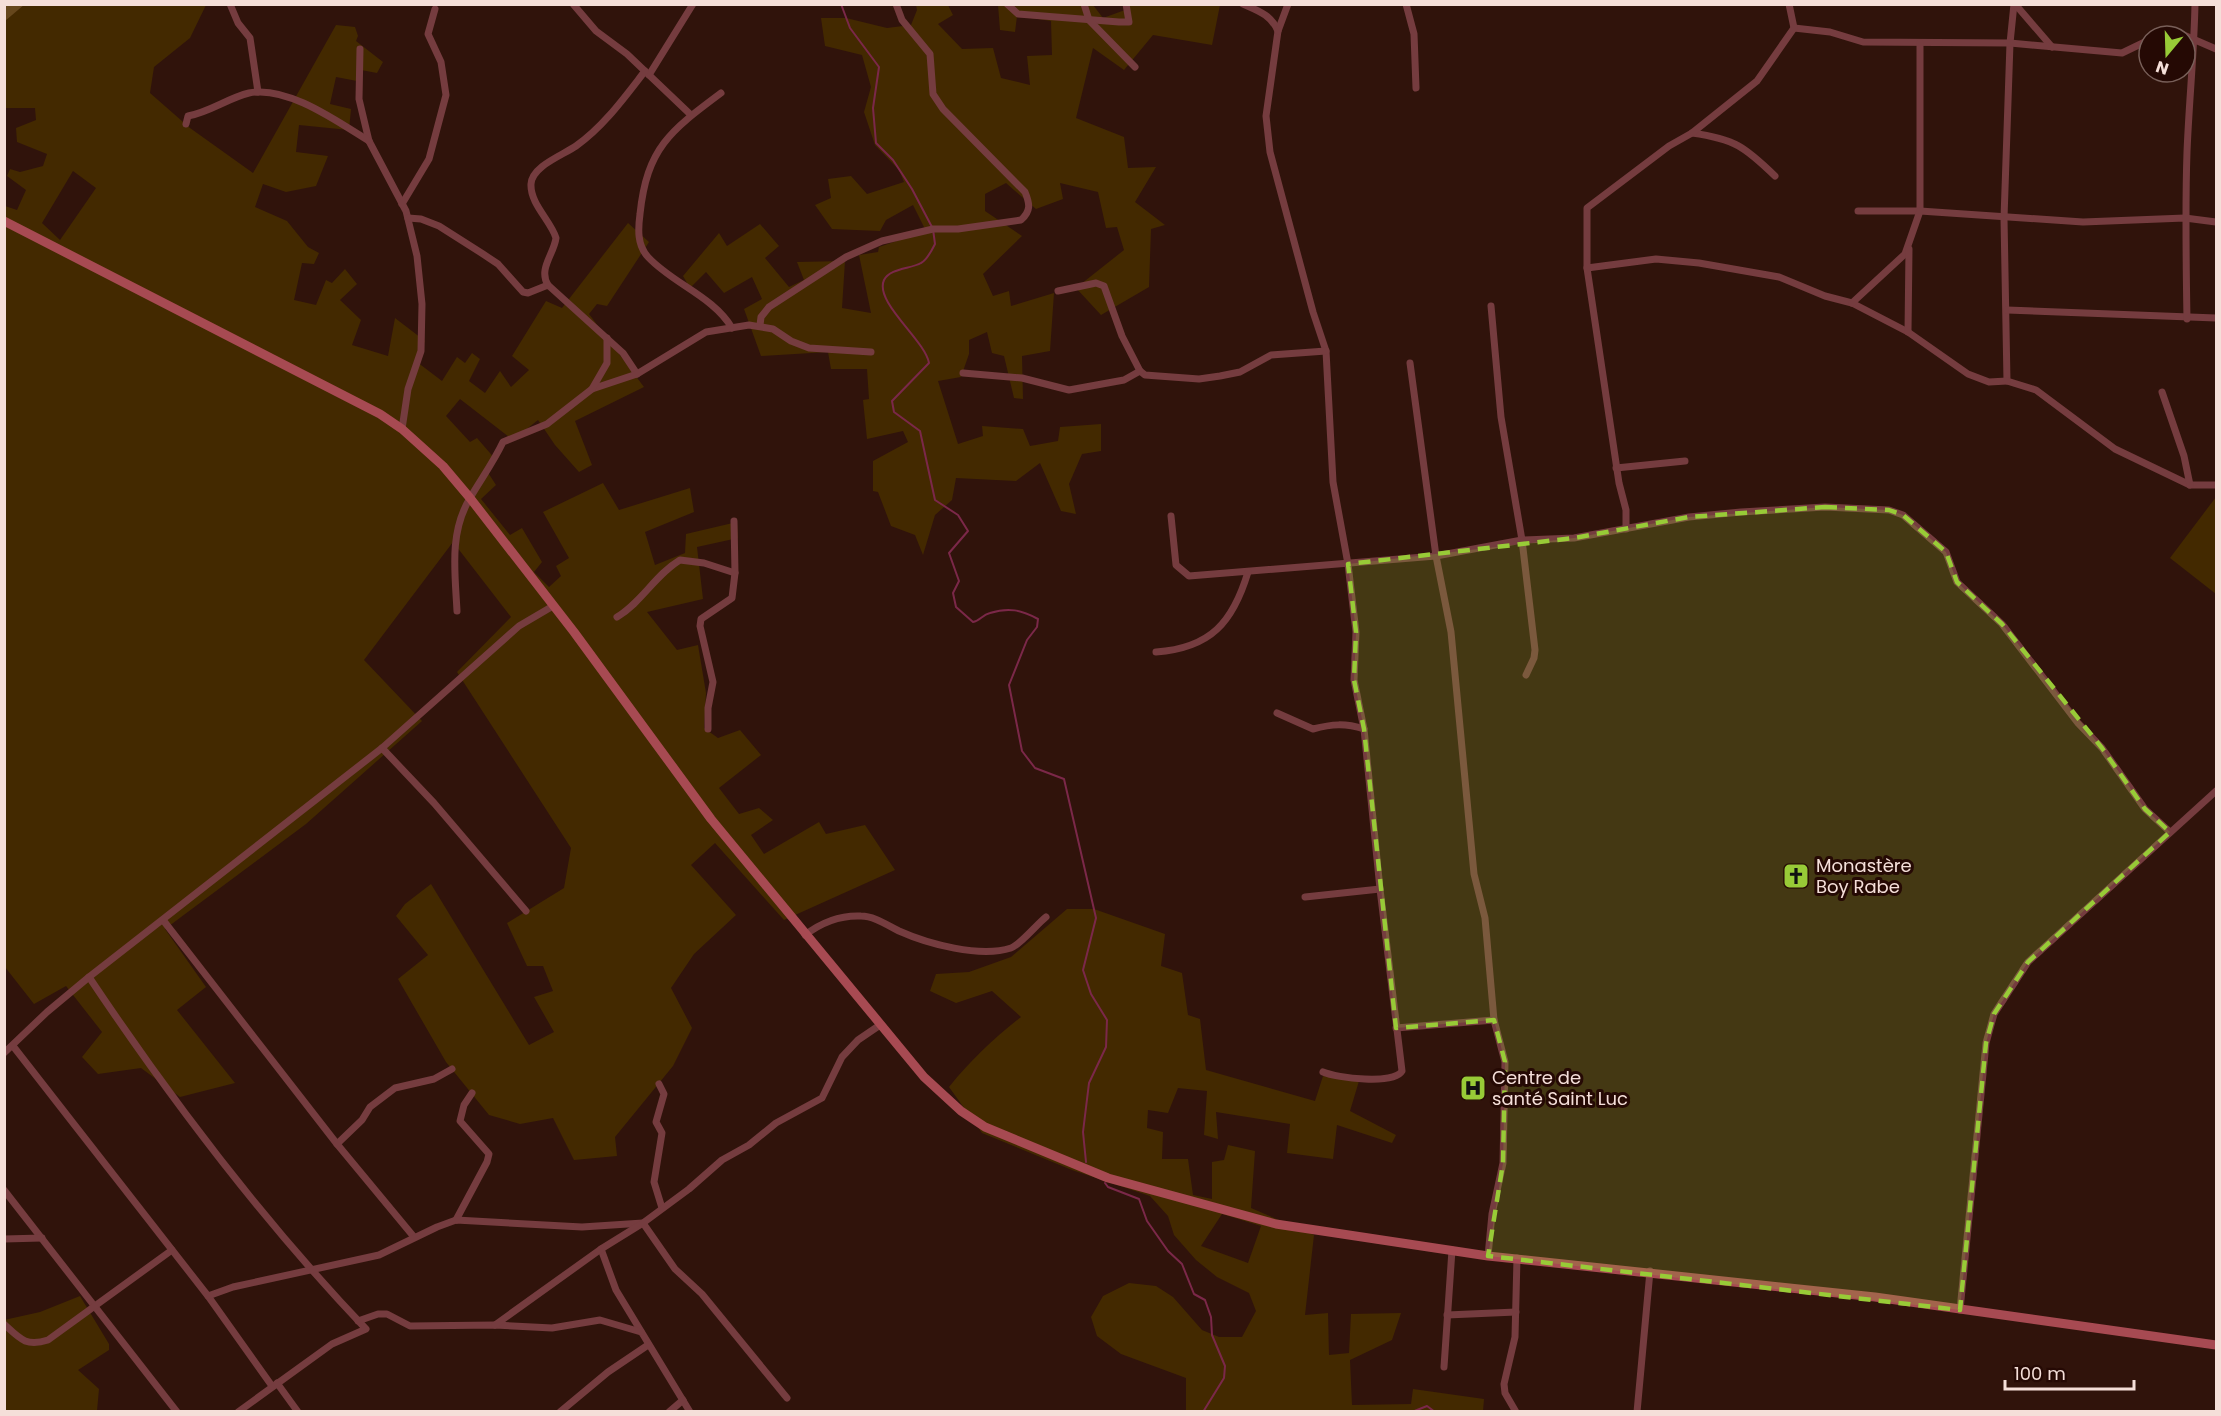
<svg xmlns="http://www.w3.org/2000/svg" width="2221" height="1416" viewBox="0 0 2221 1416" font-family="Poppins,sans-serif">
	<style>
		.green { fill: #432900; fill-rule: evenodd }
		.forest { fill: #66471c }
		.lines { fill: none; stroke-linecap: round; stroke-linejoin: round }
		.stream { stroke: #7b2849; stroke-width: 2 }
		.minor { stroke: #753c3f; stroke-width: 7 }
		.secondary { stroke: #a74a52; stroke-width: 9 }
		.marked { fill: #98cb37; fill-opacity: 0.2; stroke: #98cb37; stroke-width: 4.5; stroke-dasharray: 12 8; stroke-linejoin: round }
		.labels { text-anchor: middle; stroke-width: 6; stroke-linejoin: round; paint-order: stroke }
		.poi-label { font-size: 18px; fill: #f5dfd9; stroke: #250904; text-anchor: start }
	</style>
	<rect width="100%" height="100%" fill="#30130b"/>
	<!-- green -->
	<g class="green">
		<path d="M24,5H206L190,38L154,67L150,93L190,128L253,173L336,25L355,27L358,36L356,41L383,62L377,73L361,70L357,81L336,77L330,104L351,109L349,130L299,125L296,152L328,156L316,186L286,192L263,184L255,207L287,221L308,247L319,253L314,264L302,263L294,300L316,305L326,280L332,283L345,269L357,284L340,300L361,320L352,345L388,356L395,318L425,341L417,362L442,381L457,357L465,363L472,353L480,359L469,381L485,393L500,371L511,387L529,370L512,356L546,301L562,308L628,223L649,242L607,306L597,304L589,314L644,387L575,421L592,465L579,472L555,445L538,420L513,440L460,399L446,416L470,442L477,438L496,460L485,468L496,485L481,499L510,535L522,528L542,562L534,572L549,587L561,576L556,566L569,558L543,512L603,483L619,510L690,488L694,512L645,532L655,565L685,553L686,534L737,522L738,538L697,547L703,599L647,612L677,650L698,645L706,693L704,728L718,738L740,730L761,755L719,788L739,814L759,808L773,820L751,835L764,854L819,822L826,834L865,825L895,870L784,920L715,843L691,865L736,915L694,954L671,988L692,1028L673,1066L615,1137L617,1156L574,1160L553,1118L520,1124L489,1115L446,1062L398,979L428,955L396,916L405,904L431,884L529,1045L554,1032L534,997L553,991L543,966H527L507,923L564,888L571,848L457,672L511,617L453,542L364,660L422,721L306,824L165,929L206,987L177,1010L235,1083L180,1097L141,1068L98,1074L82,1057L102,1032L66,986L34,1004L5,967V206L17,210L26,190L7,176L10,169L20,172L43,166L47,154L17,142L16,128L36,120L35,108H5L4,21ZM73,171L96,188L60,240L42,223Z"/>
		<polygon points="916,5 948,5 953,15 938,24 962,49 993,48 1001,78 1030,85 1027,56 1052,55 1051,21 1017,16 1015,32 1000,30 998,5 1093,5 1103,18 1125,10 1124,5 1220,5 1212,45 1153,35 1124,70 1093,48 1076,118 1124,137 1128,168 1156,167 1135,202 1165,225 1151,229 1149,287 1101,315 1076,288 1124,250 1117,227 1106,228 1098,192 1060,183 1063,199 1036,209 1006,183 985,194 985,211 1022,236 983,274 993,296 1009,291 1011,306 1054,293 1050,351 1022,356 1023,399 1014,398 1004,356 992,353 987,332 969,340 969,354 961,377 938,381 958,444 983,436 982,426 1023,429 1030,446 1058,441 1060,427 1101,424 1101,451 1082,454 1069,484 1076,514 1061,511 1040,463 1016,481 956,478 952,500 935,515 923,555 915,535 891,526 878,492 873,491 873,461 908,442 903,431 867,439 863,400 869,399 867,369 831,369 828,352 761,356 744,309 762,299 752,277 724,293 706,272 690,288 683,276 719,233 727,246 760,224 779,246 765,258 789,287 804,280 797,262 845,261 842,308 871,313 859,255 878,252 879,247 926,231 913,205 886,220 880,231 832,229 815,205 831,198 828,179 851,176 867,194 904,182 899,170 875,145 864,112 871,87 862,55 825,46 821,18 846,18 887,28 911,25 917,10"/>
		<polygon points="2216,497 2216,594 2170,558"/>
		<path d="M1067,909H1094L1165,934L1161,966L1182,973L1188,1015L1200,1019L1206,1070L1315,1101L1323,1076L1359,1081L1350,1111L1396,1135L1392,1143L1337,1125L1333,1159L1287,1153L1290,1124L1216,1112L1218,1139L1204,1135L1207,1091L1178,1088L1168,1113L1148,1110L1147,1128L1163,1132L1162,1159H1188L1193,1195L1212,1199V1162L1224,1160L1228,1145L1255,1151L1251,1208L1314,1235L1305,1315L1328,1313L1329,1355L1349,1353L1351,1314L1401,1313L1392,1340L1350,1360L1352,1405L1411,1404L1413,1389L1484,1399L1483,1411H1186V1378L1121,1354L1097,1336L1091,1317L1103,1296L1129,1283L1156,1286L1173,1297L1202,1330L1219,1337H1242L1256,1311L1249,1293L1217,1277L1196,1260L1174,1235L1168,1216L1150,1196L1072,1170L982,1133L949,1087C971,1060 994,1038 1021,1017L992,991L956,1003L930,991L936,974L969,972L1011,957ZM1222,1214L1261,1226L1248,1263L1201,1246Z"/>
		<polygon points="80,1296 109,1344 109,1350 78,1370 99,1389 97,1411 5,1411 4,1320 40,1312"/>
	</g>
	<!-- forest -->
	<polygon class="forest" points="5,4 24,4 24,5 5,21"/>
	<g class="lines">
		<!-- stream -->
		<g class="stream">
			<path d="M841,4L850,28L879,67L873,108L876,143L893,160L912,189L933,229L935,244C932,250 927,260 921,263C911,269 890,268 884,280C874,302 925,340 929,363L892,401L894,412L920,431L935,500L958,515L968,531L949,553L959,581L953,593L956,607L973,622C980,621 982,615 990,613C1009,607 1021,610 1038,619L1037,627L1027,640L1009,685L1022,751L1035,768L1064,779L1096,918L1083,970L1091,994L1107,1020L1106,1047L1089,1083L1083,1132L1086,1162"/>
			<polyline points="1105,1183 1108,1187 1139,1199 1147,1221 1168,1251 1182,1264 1194,1294 1205,1300 1211,1317 1212,1335 1225,1366 1224,1378 1203,1412"/>
			<polyline points="1412,1412 1427,1406 1435,1412"/>
		</g>
		<!-- minor -->
		<g class="minor">
			<polyline points="230,4 238,23 250,38 258,92"/>
			<polyline points="573,4 596,31 627,54 691,115"/>
			<polyline points="1007,4 1018,14 1119,22 1129,22 1126,4"/>
			<polyline points="1084,4 1089,20 1135,67"/>
			<path d="M1243,4C1259,11 1271,15 1278,31L1266,116L1270,152L1313,312L1326,351L1333,482L1348,564L1356,632L1354,680L1364,729L1380,889L1402,1071C1394,1085 1337,1078 1323,1072"/>
			<polyline points="1406,4 1414,34 1416,88"/>
			<polyline points="2014,4 2010,43 2004,218 2007,381 2036,390 2115,449 2190,485 2216,485"/>
			<polyline points="2015,4 2052,47"/>
			<polyline points="1794,28 1830,32 1863,42 2010,43 2122,53 2149,40"/>
			<polyline points="1278,31 1288,4"/>
			<polyline points="2157,36 2179,33 2216,49"/>
			<polyline points="360,49 359,99 369,141 406,211 417,256 422,304 421,351 408,389 402,429"/>
			<polyline points="649,75 693,4"/>
			<path d="M721,93C670,131 647,148 640,214C638,229 637,245 648,257C673,284 713,296 732,328"/>
			<path d="M186,124L188,116C210,112 228,98 249,93C287,85 338,122 369,141"/>
			<path d="M1692,133C1735,139 1745,147 1775,176"/>
			<polyline points="402,204 429,159 446,95 441,62 428,34 435,9"/>
			<polyline points="1858,211 1920,211 1920,43"/>
			<polyline points="408,218 421,219 439,226 483,254 498,264 523,292 528,293 548,285 623,353 637,374"/>
			<polyline points="1587,268 1656,259 1699,263 1779,277 1825,296 1852,303 1908,332 1968,374 1989,382 2007,381"/>
			<path d="M548,285C538,269 554,254 556,238C551,221 530,204 531,184C532,166 563,155 576,146C604,126 624,98 645,71"/>
			<polyline points="1058,291 1096,283 1104,286 1122,336 1140,371 1145,375 1199,379 1220,376 1240,372 1271,355 1326,351"/>
			<polyline points="1852,303 1905,254 1920,211 2083,222 2185,218 2216,222"/>
			<polyline points="1491,306 1501,417 1522,540 1535,650 1534,658 1526,675"/>
			<polyline points="2007,310 2216,318"/>
			<path d="M2187,319C2186,263 2185,208 2187,152C2189,102 2194,54 2195,4"/>
			<path d="M760,325L761,317L769,307L846,257L882,241L933,229H958L1021,220C1031,211 1030,204 1025,192L943,109L933,94L930,54L902,20L896,4"/>
			<polyline points="1908,332 1909,249"/>
			<polyline points="1410,363 1436,556 1451,632 1474,874 1485,918 1494,1020 1505,1062 1503,1163 1492,1214 1488,1256"/>
			<polyline points="963,373 1022,378 1069,390 1124,380 1140,371"/>
			<polyline points="592,389 637,374 706,332 749,325 773,329 791,341 809,348 871,352"/>
			<polyline points="2162,392 2184,456 2190,485"/>
			<polyline points="1616,468 1685,461"/>
			<polyline points="1171,516 1176,565 1189,576 1436,556 1522,540 1574,538 1689,517 1741,512 1825,507 1889,510 1903,515 1946,552 1957,582 2002,624 2078,723 2102,748 2145,809 2170,832"/>
			<polyline points="1626,529 1626,510 1619,483 1587,268 1587,208 1669,146 1692,133 1757,81 1794,28 1789,4"/>
			<path d="M457,611C455,572 449,533 470,498C481,479 493,463 503,442L547,424L592,389L607,363V338"/>
			<path d="M617,617C642,602 655,575 680,560L704,563L735,573"/>
			<path d="M1156,652C1211,648 1233,622 1248,572"/>
			<path d="M1277,713L1313,729C1332,724 1345,723 1364,729"/>
			<polyline points="708,729 708,708 713,682 700,626 701,619 732,598 735,573 734,521"/>
			<polyline points="382,748 434,803 526,911"/>
			<polyline points="1305,897 1380,889"/>
			<polyline points="163,920 337,1144 414,1237"/>
			<path d="M805,935C822,922 839,915 861,916C874,916 887,925 899,931C928,944 980,958 1011,948C1020,945 1037,924 1046,917"/>
			<path d="M89,977C172,1101 263,1221 366,1329L332,1344L238,1412"/>
			<polyline points="1396,1028 1494,1020"/>
			<polyline points="13,1046 208,1296 272,1386"/>
			<polyline points="4,1053 47,1012 89,977 382,748 519,626 553,606"/>
			<polyline points="659,1084 664,1094 656,1122 662,1133 654,1182 662,1208"/>
			<polyline points="337,1144 362,1120 370,1107 395,1088 434,1079 452,1069"/>
			<polyline points="4,1190 177,1412"/>
			<polyline points="456,1220 487,1162 489,1154 460,1121 464,1105 472,1093"/>
			<polyline points="4,1239 42,1238"/>
			<polyline points="601,1249 616,1290 690,1412"/>
			<polyline points="208,1296 233,1287 379,1255 437,1227 456,1220 582,1227 643,1223 675,1269 702,1294 787,1398"/>
			<polyline points="1960,1310 1986,1043 1994,1014 2028,962 2216,791"/>
			<polyline points="1447,1315 1516,1312"/>
			<polyline points="358,1321 378,1314 387,1314 410,1326 495,1325 552,1328 600,1320 641,1332"/>
			<path d="M4,1324C20,1339 26,1347 48,1340L172,1250"/>
			<polyline points="495,1325 601,1249 643,1223 689,1189 722,1160 749,1145 776,1123 822,1098 842,1057 858,1040 880,1025"/>
			<polyline points="1444,1367 1452,1250"/>
			<polyline points="277,1383 298,1412"/>
			<polyline points="560,1412 608,1372 648,1345"/>
			<polyline points="669,1412 683,1400"/>
			<polyline points="1516,1412 1505,1393 1504,1384 1515,1337 1517,1258"/>
			<polyline points="1637,1412 1650,1271"/>
		</g>
		<!-- secondary -->
		<polyline class="secondary" points="4,221 380,414 402,429 443,466 470,498 574,632 711,819 924,1077 961,1111 985,1127 1108,1178 1276,1224 1488,1256 1875,1297 2216,1345"/>
	</g>
	<!-- marked area -->
	<path class="marked" d="M1825,507L1889,510L1903,515L1946,552L1957,582L2002,624L2102,748L2145,809L2170,832L2028,962L1994,1014L1986,1043L1960,1310L1488,1256L1503,1163L1505,1062L1494,1020L1396,1028L1364,729L1354,680L1356,632L1348,564L1574,538L1689,517Z"/>
	<!-- icons -->
	<defs>
		<g id="church-square" transform="scale(1.35)"><rect x="-9" y="-9" width="18" height="18" rx="4" fill="#98cb37" stroke="#250904"/><path d="M-1.2-6h2.4v3.5h3.3v2.4h-3.3V6h-2.4V-.1h-3.3v-2.4h3.3Z" fill="#111"/></g>
		<g id="hospital-square" transform="scale(1.35)"><rect x="-9" y="-9" width="18" height="18" rx="4" fill="#98cb37" stroke="#250904"/><path d="M-5-5h3v3.5h4V-5h3V5h-3V1.5h-4V5h-3Z" fill="#111"/></g>
	</defs>
	<g fill-rule="evenodd">
		<use href="#church-square" x="1796" y="876"/>
		<use href="#hospital-square" x="1473" y="1088"/>
	</g>
	<g class="labels">
		<!-- poi labels -->
		<g class="poi-label">
			<text x="1816" y="872">Monastère<tspan x="1816" dy="21">Boy Rabe</tspan></text>
			<text x="1492" y="1084">Centre de<tspan x="1492" dy="21">santé Saint Luc</tspan></text>
		</g>
	</g>
	<!-- border -->
	<rect width="2221" height="1416" fill="none" stroke="#f5dfd9" stroke-width="12"/>
	<!-- north arrow -->
	<g transform="translate(2167 54) rotate(199)"><circle r="28" fill="#250904" stroke="#785f59" stroke-width="1.5"/>
	<path d="M0-4.5L10 22L0 15L-10 22Z" fill="#98cb37"/>
	<text y="-9" font-size="16" font-weight="bold" text-anchor="middle" fill="#f5dfd9">N</text>
	</g>
	<!-- scale -->
	<path d="M2005 1380v9h129v-9" fill="none" stroke="#f5dfd9" stroke-width="3"/>
	<text x="2014" y="1380" font-size="18" fill="#f5dfd9" stroke="#250904" stroke-width="4.5" paint-order="stroke">100 m</text>
</svg>
